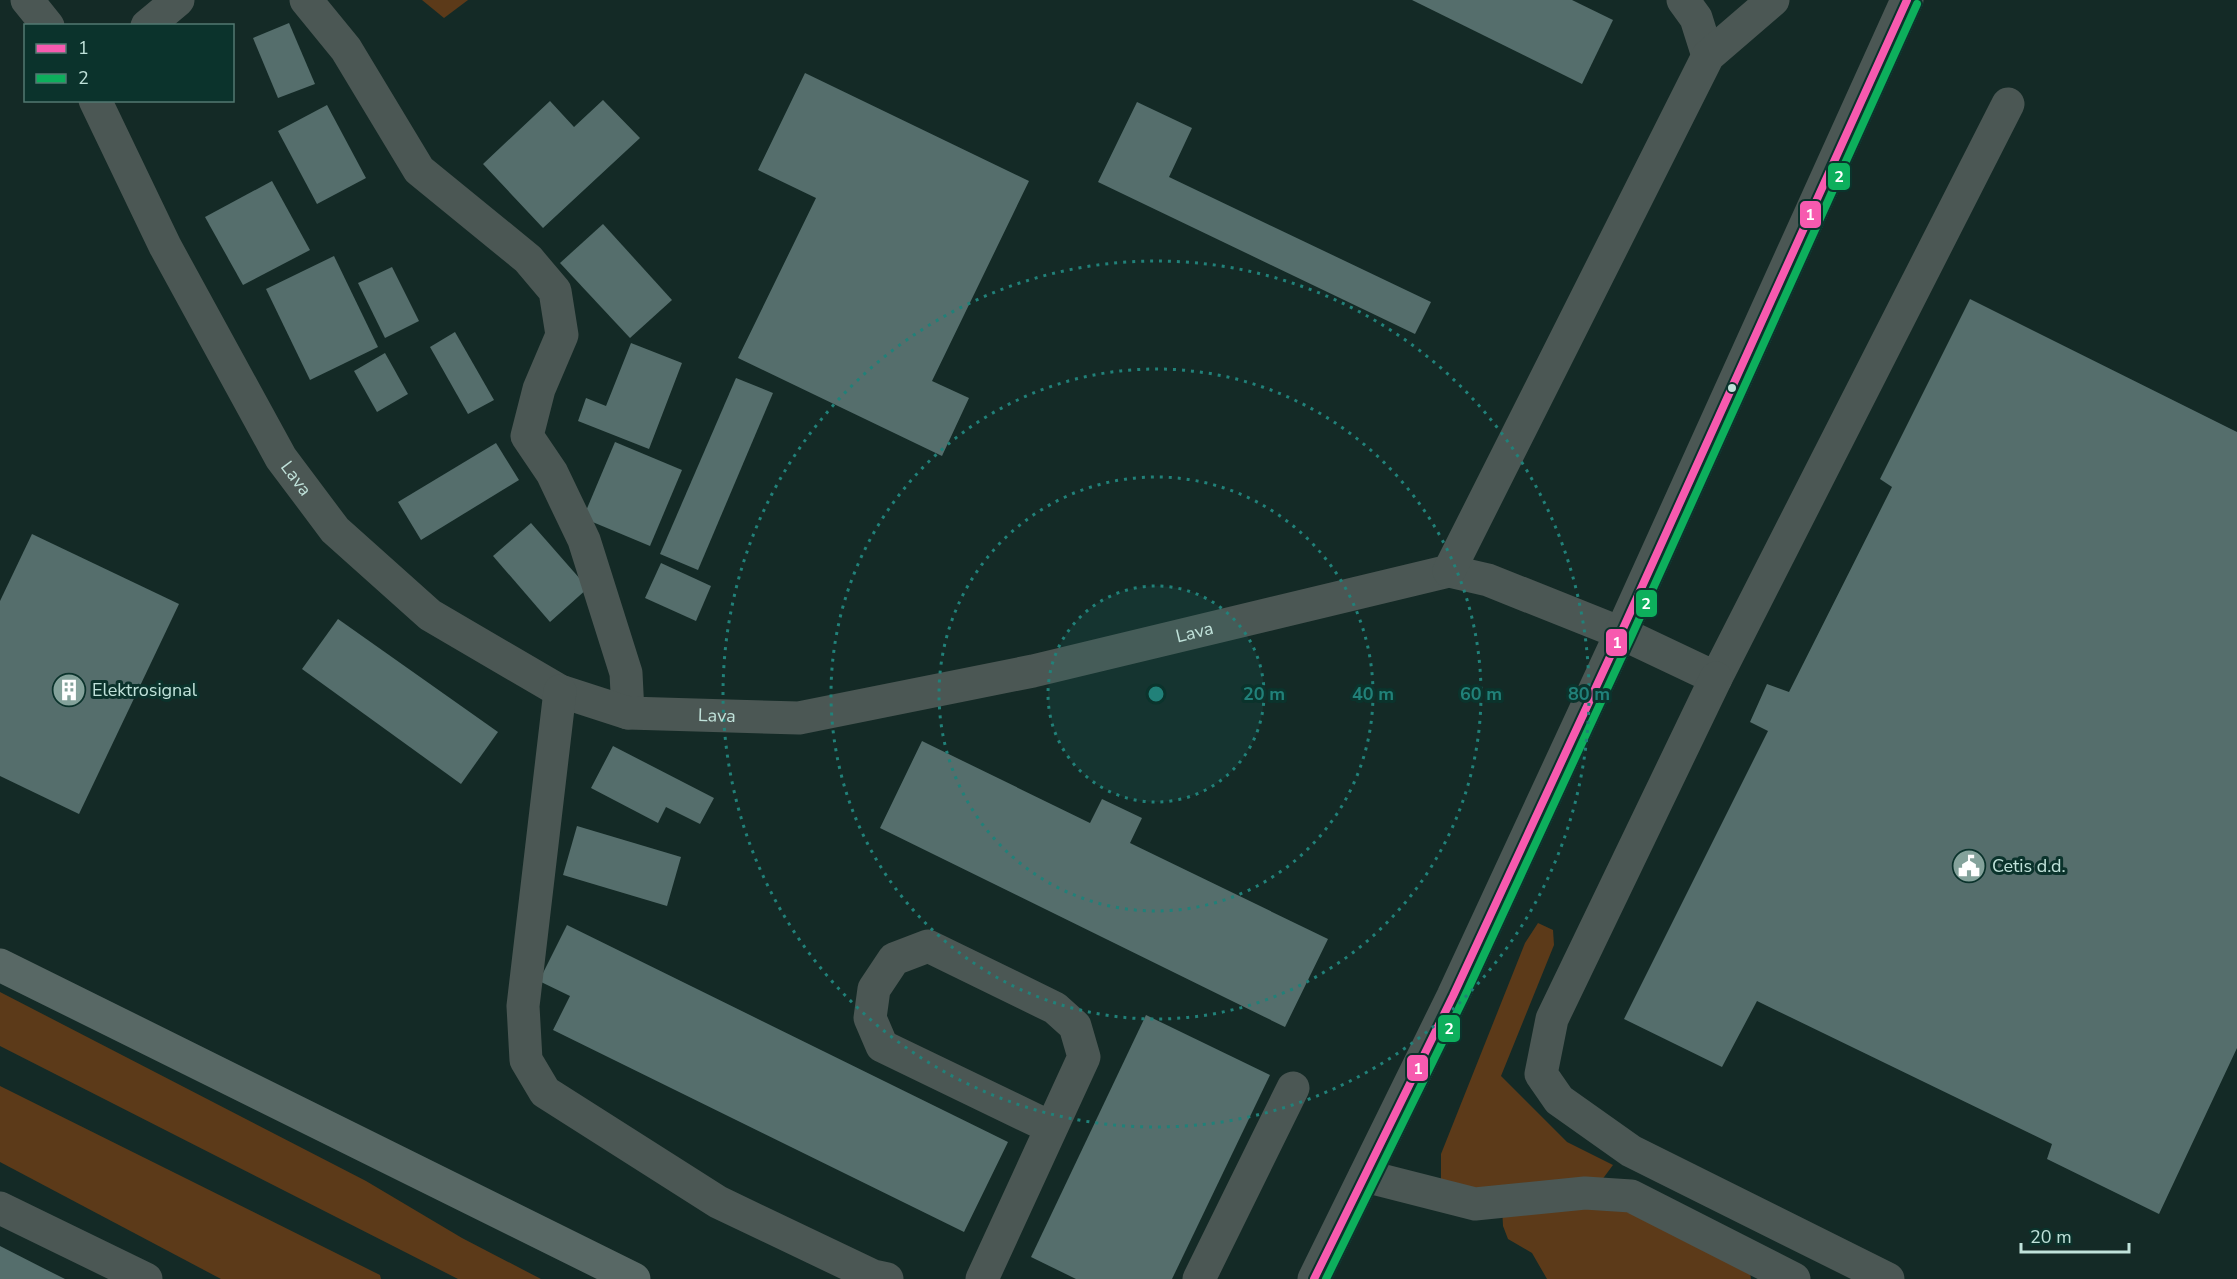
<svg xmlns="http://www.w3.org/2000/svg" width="2237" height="1279" viewBox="0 0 2237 1279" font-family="'Nunito Sans',sans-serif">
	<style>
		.green { fill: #5c3a19 }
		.building { fill: #556e6c }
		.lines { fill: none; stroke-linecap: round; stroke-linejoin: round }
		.minor { stroke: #4b5754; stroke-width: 33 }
		.major { stroke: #586865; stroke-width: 33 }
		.bus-1-casing { stroke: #0b332c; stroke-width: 12 }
		.bus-2-casing { stroke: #0b332c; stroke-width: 12 }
		.bus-1 { stroke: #f75aaf; stroke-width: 8 }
		.bus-2 { stroke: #0daf5c; stroke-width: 8 }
		.ring { fill: none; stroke: #218179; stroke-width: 3; stroke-dasharray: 3 6 }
		.bus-dot { fill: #c0e2da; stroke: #0b332c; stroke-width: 2 }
		.labels { text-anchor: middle; stroke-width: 6; stroke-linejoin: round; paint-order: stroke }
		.street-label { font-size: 18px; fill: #c0e2da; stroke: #0b332c }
		.poi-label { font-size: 18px; fill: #c0e2da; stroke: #0b332c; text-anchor: start }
		.centre { fill: #218179; stroke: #0b332c; stroke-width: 3 }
		.ring-label { font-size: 18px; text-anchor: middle; font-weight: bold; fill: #218179; stroke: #0b332c; stroke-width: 6; stroke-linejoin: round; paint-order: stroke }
		.line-badge { stroke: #0b332c; stroke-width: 2 }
		.badge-label { font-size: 16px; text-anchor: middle; font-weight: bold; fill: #fff }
	</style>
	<rect width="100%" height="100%" fill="#142a26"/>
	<!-- green -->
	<g class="green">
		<polygon points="422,0 468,0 444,18"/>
		<polygon points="1538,923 1553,930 1554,945 1501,1076 1567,1142 1613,1165 1593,1192 1749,1266 1751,1279 1547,1279 1532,1253 1508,1239 1503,1226 1502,1206 1441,1183 1441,1154 1525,943"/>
		<polygon points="0,992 366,1181 462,1238 541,1279 458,1279 0,1046"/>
		<polygon points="0,1086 380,1275 381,1279 221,1279 0,1162"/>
	</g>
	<!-- building -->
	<g class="building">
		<polygon points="1412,0 1572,0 1613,20 1582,84"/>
		<polygon points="289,23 315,84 278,98 253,38"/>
		<polygon points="805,73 1029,181 932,381 969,398 942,456 738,358 816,198 758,170"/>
		<polygon points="603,100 640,138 543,228 483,164 550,101 574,127"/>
		<polygon points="1137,102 1192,128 1169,177 1431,302 1415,334 1098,182"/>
		<polygon points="327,105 366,178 317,204 278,131"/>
		<polygon points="272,181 310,250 243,285 205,217"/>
		<polygon points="603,224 672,300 630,338 560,263"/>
		<polygon points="334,256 378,347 310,380 266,289"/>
		<polygon points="392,267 419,321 385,338 358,283"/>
		<polygon points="1970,299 2237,432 2237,1048 2159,1214 2047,1159 2052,1144 1757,1001 1722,1067 1624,1019 1768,731 1750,722 1767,684 1789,692 1892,487 1880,479"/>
		<polygon points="455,332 494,400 468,414 430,347"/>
		<polygon points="631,343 682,363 649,449 578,421 586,398 606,406"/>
		<polygon points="385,353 408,394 377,412 354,371"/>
		<polygon points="736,378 773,393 698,570 660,554"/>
		<polygon points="615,442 682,470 650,546 583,518"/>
		<polygon points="496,443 519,480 421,540 398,502"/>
		<polygon points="531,523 588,588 550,622 493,556"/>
		<polygon points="32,534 179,604 79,814 0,776 0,601"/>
		<polygon points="661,563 711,586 696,621 645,598"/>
		<polygon points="338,619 498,732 461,784 302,669"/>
		<polygon points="922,741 1090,823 1102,799 1142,818 1130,843 1328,939 1285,1027 880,828"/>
		<polygon points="613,746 714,798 700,824 666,807 658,823 591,788"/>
		<polygon points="577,826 681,857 667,906 563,875"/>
		<polygon points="567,925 1008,1142 964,1232 553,1030 570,996 539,981"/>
		<polygon points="1146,1015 1270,1075 1172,1279 1076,1279 1031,1257"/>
		<polygon points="0,1246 45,1269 65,1279 0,1279"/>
	</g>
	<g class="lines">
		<!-- minor -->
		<g class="minor">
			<polyline points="27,0 48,26"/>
			<polyline points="306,0 346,49 419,170 528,259 555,291 562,335 539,389 527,436 552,473 584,540 626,673 628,713"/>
			<polyline points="1683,0 1696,18 1708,56"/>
			<polyline points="147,26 178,0"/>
			<path id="s1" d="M95,100L165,246L281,458L335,530L430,615L560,691L628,713L799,718L1033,671L1449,571L1488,580L1621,633L1716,678L2008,104"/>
			<polyline points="1449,571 1708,56 1773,0"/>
			<polyline points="1716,678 1552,1019 1541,1074 1559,1100 1631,1151 1888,1279"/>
			<polyline points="560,691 523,1006 526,1060 545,1092 718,1202 873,1276 887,1279"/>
			<polyline points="1365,1176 1475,1204 1585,1193 1631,1196 1794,1279"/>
			<polyline points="0,1208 146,1279"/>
			<polyline points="982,1279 1084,1057 1075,1026 1055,1008 928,946 894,959 874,989 870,1018 882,1046 1050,1127"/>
			<polyline points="1199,1279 1293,1088"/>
			<polyline points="1314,1279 1453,996 1621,633 1907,0"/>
		</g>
		<!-- major -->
		<polyline class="major" points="0,965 634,1279"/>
		<!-- bus-1 casing -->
		<g class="bus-1-casing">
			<polyline id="bus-1" points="1314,1279 1453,996 1621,633 1907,0"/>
		</g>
		<!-- bus-2 casing -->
		<g class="bus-2-casing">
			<polyline id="bus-2" points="1326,1279 1463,1000 1631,637 1917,4"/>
		</g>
		<!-- bus-1 -->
		<use href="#bus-1" class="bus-1"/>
		<!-- bus-2 -->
		<use href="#bus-2" class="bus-2"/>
	</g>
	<!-- distance rings -->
	<circle cx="1156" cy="694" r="108" fill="#218179" fill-opacity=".12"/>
	<g class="ring">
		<circle cx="1156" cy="694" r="108"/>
		<circle cx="1156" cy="694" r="217"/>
		<circle cx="1156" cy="694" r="325"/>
		<circle cx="1156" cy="694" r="433"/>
	</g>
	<!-- icons -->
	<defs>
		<g id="building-disc" transform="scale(1.725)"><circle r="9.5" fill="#84a29b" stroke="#0b332c"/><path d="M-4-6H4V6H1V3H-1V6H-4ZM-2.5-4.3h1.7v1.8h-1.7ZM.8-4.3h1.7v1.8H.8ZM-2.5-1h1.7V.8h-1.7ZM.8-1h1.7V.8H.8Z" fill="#fff"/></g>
		<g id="civic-disc" transform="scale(1.725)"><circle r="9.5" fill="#84a29b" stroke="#0b332c"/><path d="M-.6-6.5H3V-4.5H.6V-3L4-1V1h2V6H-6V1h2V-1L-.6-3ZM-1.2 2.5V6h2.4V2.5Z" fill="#fff"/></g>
	</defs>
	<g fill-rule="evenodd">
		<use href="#building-disc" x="69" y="690"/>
		<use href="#civic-disc" x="1969" y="866"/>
	</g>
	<!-- markers -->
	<circle class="bus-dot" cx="1732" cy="388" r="5"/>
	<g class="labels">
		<!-- street labels -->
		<g class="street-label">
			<text dy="6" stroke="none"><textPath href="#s1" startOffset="429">Lava</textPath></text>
			<text dy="6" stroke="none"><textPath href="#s1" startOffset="1419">Lava</textPath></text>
			<text dy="6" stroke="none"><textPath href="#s1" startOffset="932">Lava</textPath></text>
		</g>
		<!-- poi labels -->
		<g class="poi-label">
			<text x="92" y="696">Elektrosignal</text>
			<text x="1992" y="872">Cetis d.d.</text>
		</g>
	</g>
	<circle cx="1156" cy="694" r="9" class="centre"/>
	<g class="ring-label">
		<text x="1264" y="700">20 m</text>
		<text x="1373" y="700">40 m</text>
		<text x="1481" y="700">60 m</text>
		<text x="1589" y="700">80 m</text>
	</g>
	<g class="line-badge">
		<rect x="1827" y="162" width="24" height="29" rx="6" fill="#0daf5c"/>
		<rect x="1799" y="200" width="23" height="29" rx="6" fill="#f75aaf"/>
		<rect x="1635" y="589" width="23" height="29" rx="6" fill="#0daf5c"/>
		<rect x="1605" y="628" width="23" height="29" rx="6" fill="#f75aaf"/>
		<rect x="1437" y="1014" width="24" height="29" rx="6" fill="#0daf5c"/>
		<rect x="1406" y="1054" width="23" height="28" rx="6" fill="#f75aaf"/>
	</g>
	<g class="badge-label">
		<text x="1839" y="182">2</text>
		<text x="1810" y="220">1</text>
		<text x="1646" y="609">2</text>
		<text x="1617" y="648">1</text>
		<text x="1449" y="1034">2</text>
		<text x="1418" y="1074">1</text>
	</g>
	<!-- legend -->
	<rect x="24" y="24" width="210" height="78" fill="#0b332c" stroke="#537972" stroke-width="1.5"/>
	<rect x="36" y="44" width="30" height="9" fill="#f75aaf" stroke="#537972" stroke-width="1.5"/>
	<text x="78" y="54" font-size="18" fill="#c0e2da">1</text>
	<rect x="36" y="74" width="30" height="9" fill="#0daf5c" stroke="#537972" stroke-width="1.5"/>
	<text x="78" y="84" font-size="18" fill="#c0e2da">2</text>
	<!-- scale -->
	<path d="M2021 1243v9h108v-9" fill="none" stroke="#c0e2da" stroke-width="3"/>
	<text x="2030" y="1243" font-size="18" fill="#c0e2da" stroke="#0b332c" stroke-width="4.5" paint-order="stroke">20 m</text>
</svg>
